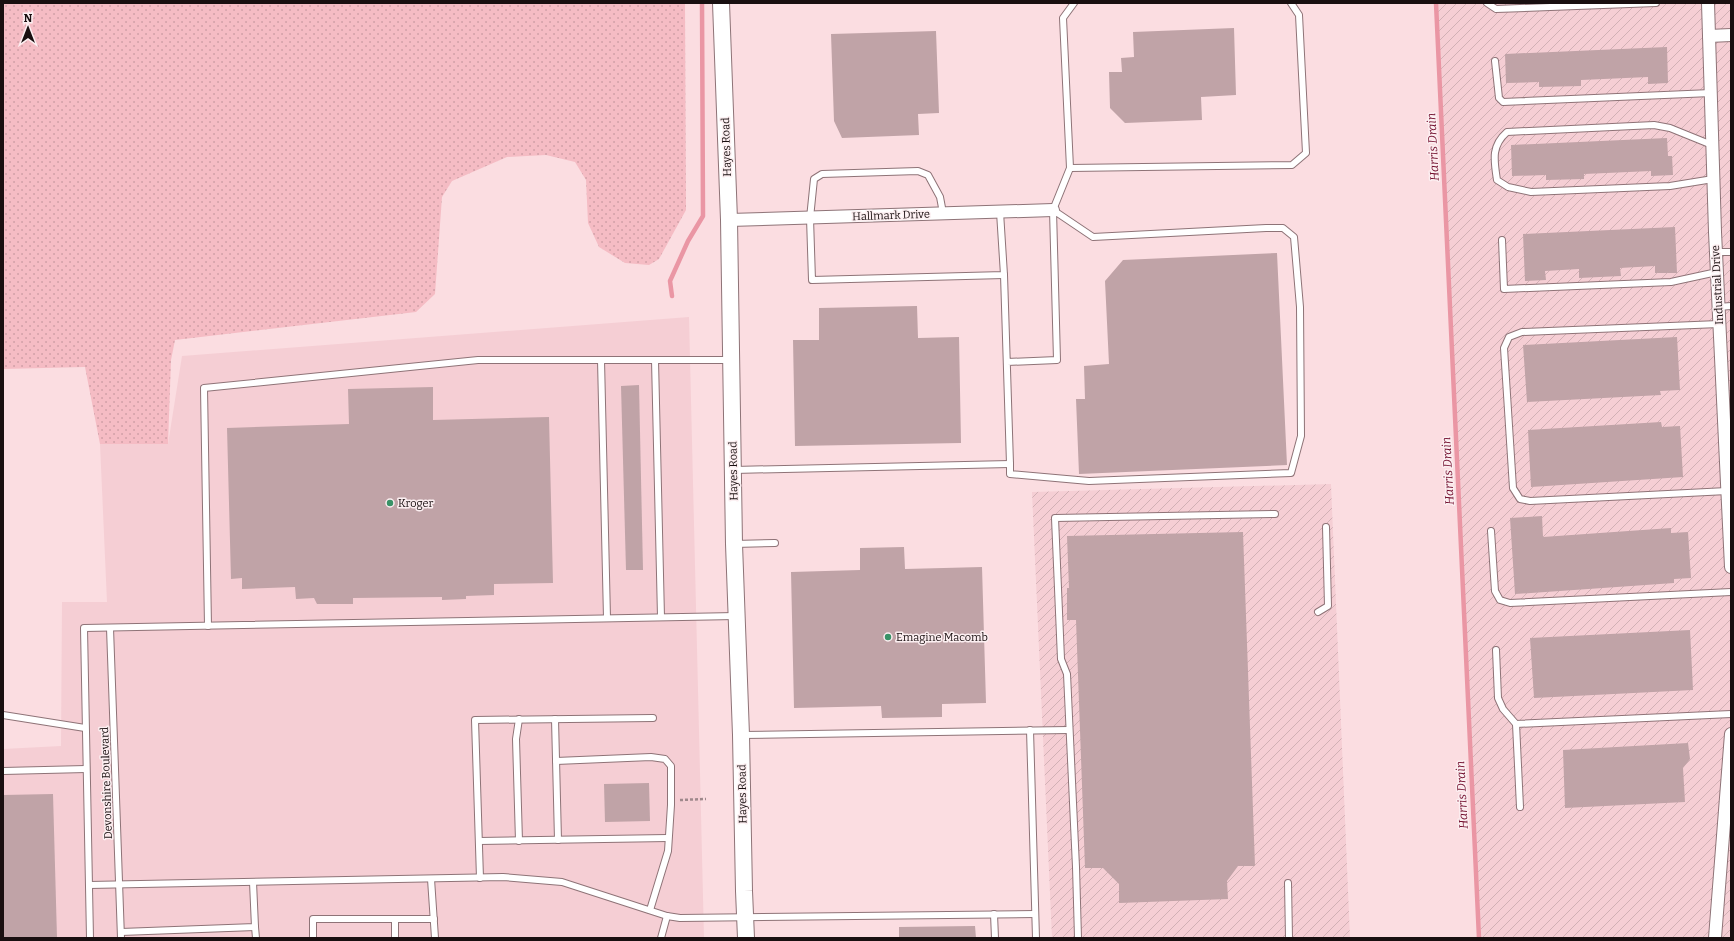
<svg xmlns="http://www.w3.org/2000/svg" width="1734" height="941" viewBox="0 0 1734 941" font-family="Bitter,serif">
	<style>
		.built { fill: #f5ced4 }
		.industrial { fill: url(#industrial-furrows) }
		.green { fill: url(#green-dots) }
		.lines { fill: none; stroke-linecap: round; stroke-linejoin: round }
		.stream { stroke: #ea96a4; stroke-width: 4.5 }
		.building { fill: #c0a3a7 }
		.service-casing { stroke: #8e7377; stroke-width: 8 }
		.minor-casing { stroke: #8e7377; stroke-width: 14 }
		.tertiary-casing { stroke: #8e7377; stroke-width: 18 }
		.path { stroke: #9e888b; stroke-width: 2.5; stroke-dasharray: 3 2; stroke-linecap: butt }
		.service { stroke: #fff; stroke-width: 6 }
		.minor { stroke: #fff; stroke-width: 12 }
		.tertiary { stroke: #fff; stroke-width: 16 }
		.poi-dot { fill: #399267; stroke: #fceff1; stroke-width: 1.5 }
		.labels { text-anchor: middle; stroke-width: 3; stroke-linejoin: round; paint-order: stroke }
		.street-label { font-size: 11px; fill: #190f10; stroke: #fceff1 }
		.poi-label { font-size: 11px; fill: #190f10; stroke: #fceff1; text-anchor: start }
		.water-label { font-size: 12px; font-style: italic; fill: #741130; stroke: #fceff1 }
	</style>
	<defs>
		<pattern id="industrial-furrows" width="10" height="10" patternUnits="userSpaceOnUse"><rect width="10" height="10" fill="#f5ced4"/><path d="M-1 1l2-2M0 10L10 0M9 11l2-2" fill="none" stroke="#d1b0b5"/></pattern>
		<pattern id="green-dots" width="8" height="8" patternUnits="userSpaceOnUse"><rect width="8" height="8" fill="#f5bcc4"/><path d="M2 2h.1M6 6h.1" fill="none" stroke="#d1a0a7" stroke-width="1.8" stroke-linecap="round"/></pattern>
	</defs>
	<rect width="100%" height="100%" fill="#fbdde1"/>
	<!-- built -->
	<polygon class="built" points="689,317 704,938 3,938 3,749 61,746 62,602 107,602 100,444 168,444 182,356"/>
	<!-- industrial -->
	<g class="industrial">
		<polygon points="1437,3 1731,3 1731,938 1481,938"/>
		<polygon points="1331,484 1350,938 1052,938 1032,492"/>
	</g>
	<!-- green -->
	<polygon class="green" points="3,3 685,3 686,210 659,259 649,265 625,263 599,247 588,223 586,180 575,162 546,155 507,157 452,181 442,197 435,294 416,312 175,340 171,360 168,444 100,444 85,367 3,369"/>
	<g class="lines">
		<!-- stream -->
		<g class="stream">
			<polyline points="1436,3 1479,938"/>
			<polyline points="672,296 670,281 688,241 703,216 702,3"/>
		</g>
	</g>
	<!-- building -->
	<g class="building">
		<polygon points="1234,28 1236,95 1201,97 1202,120 1125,123 1110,108 1109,72 1122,72 1121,58 1134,57 1133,32"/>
		<polygon points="936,31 939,113 918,114 919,135 842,138 834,121 831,34"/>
		<polygon points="1667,47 1668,83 1648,84 1648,77 1581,80 1581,86 1539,87 1539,82 1506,83 1505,54"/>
		<polygon points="1667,138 1668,156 1672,156 1673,175 1651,176 1651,171 1584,174 1584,179 1546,180 1546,175 1512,176 1511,145"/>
		<polygon points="1675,227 1677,273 1655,273 1655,266 1620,268 1621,276 1579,278 1579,269 1545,271 1546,280 1525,281 1523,234"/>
		<polygon points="1277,253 1287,465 1079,474 1076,399 1085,399 1084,366 1109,364 1105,281 1123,260"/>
		<polygon points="917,306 918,338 959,337 961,443 795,446 793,340 819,340 819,308"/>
		<polygon points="1677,337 1680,390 1660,391 1661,395 1527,402 1523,345"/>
		<polygon points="639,385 643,570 626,570 621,386"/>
		<polygon points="433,387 433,420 549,417 553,583 494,584 494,595 466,596 466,599 442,600 442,597 353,598 353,604 317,604 314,598 296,599 295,587 242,589 242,578 231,579 227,428 349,424 348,389"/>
		<polygon points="1661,422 1662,427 1680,426 1683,477 1531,487 1528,430"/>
		<polygon points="1542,516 1543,537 1671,528 1671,533 1688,532 1691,578 1674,579 1674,583 1515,594 1510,518"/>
		<polygon points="1243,532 1255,866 1238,866 1227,881 1228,899 1119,903 1119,884 1103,868 1085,868 1076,620 1067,620 1067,588 1069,588 1067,536"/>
		<polygon points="904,547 905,569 982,567 986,703 942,704 942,717 882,718 881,706 794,708 791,572 860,570 860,548"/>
		<polygon points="1690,630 1693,690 1534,698 1530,638"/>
		<polygon points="1688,743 1690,759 1683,768 1685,802 1565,808 1563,750"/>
		<polygon points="649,783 650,821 605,822 604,784"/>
		<polygon points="53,794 57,938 3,938 3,795"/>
		<polygon points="975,926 976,938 899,938 899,927"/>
	</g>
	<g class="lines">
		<!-- service casing -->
		<g class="service-casing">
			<g id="service">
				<polyline points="1487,3 1496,9 1656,3"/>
				<polyline points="1495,61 1499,98 1503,102 1711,93"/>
				<path d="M1712,145L1670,128L1654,125L1507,132C1491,146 1494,160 1497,180L1508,187L1531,192L1670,186L1713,179"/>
				<polyline points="1070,168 1292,165 1306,153 1299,15 1291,3"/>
				<polyline points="1053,210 1070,168 1063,18 1074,3"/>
				<polyline points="943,213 940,197 928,175 918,171 822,174 814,179 810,218 812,280 1004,275 1000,212"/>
				<polyline points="1502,240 1504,289 1671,282 1717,272"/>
				<polyline points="1716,252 1731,252"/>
				<polyline points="1004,275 1010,464 1010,474 1089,481 1291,473 1301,436 1300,307 1294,237 1283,228 1266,228 1093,237 1053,210 1057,360 1007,362"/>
				<polyline points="1718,307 1731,306"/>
				<polyline points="1719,324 1522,332 1509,337 1504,348 1513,488 1520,499 1530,501 1727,491"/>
				<polyline points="601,360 607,618"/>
				<polyline points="655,360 661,617"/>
				<polyline points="734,470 1010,464"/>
				<polyline points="1491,531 1495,591 1500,600 1510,603 1731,592"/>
				<polyline points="734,544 775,543"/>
				<polyline points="1318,612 1328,606 1326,527"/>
				<polyline points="208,626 204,388 478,360 731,360"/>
				<polyline points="110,628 121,938"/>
				<polyline points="1496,650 1498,698 1503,709 1516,724 1731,714"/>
				<polyline points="3,715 85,728"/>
				<polyline points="519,719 516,739 519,841"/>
				<polyline points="555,719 558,840"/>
				<polyline points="1516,724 1520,807"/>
				<polyline points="1030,730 1036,938"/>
				<polyline points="741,735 1069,730"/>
				<polyline points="556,761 651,757 665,759 671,766 671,805 668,851 650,910"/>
				<polyline points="3,771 86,769"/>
				<polyline points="479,841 668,838"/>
				<polyline points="480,878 475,720 653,718"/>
				<polyline points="431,879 435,938"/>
				<polyline points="1288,883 1289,938"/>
				<polyline points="89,885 503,877 562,882 667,916 680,918 1035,914"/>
				<polyline points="994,914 995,938"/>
				<polyline points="395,919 395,938"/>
				<polyline points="255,927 256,938"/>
				<polyline points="121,932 255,927 253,882"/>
				<polyline points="90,938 84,628 736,616"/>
				<polyline points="313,938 313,919 434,919"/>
				<polyline points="661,938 667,916"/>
				<polyline points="1078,938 1076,867 1067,674 1061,659 1055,518 1275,514"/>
			</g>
		</g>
		<!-- minor casing -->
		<g class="minor-casing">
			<g id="minor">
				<polyline points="1708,3 1715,232 1731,567"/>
				<polyline points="1709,36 1731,35"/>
				<polyline points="729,220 1053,210"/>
				<polyline points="1715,938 1731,734"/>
			</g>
		</g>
		<!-- tertiary casing -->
		<g class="tertiary-casing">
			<polyline id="tertiary" points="721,3 729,220 734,544 741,735 744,891 746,938"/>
		</g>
		<!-- path -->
		<polyline class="path" points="680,800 706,799"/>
		<!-- service -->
		<use href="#service" class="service"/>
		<!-- minor -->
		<use href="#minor" class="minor"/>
		<!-- tertiary -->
		<use href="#tertiary" class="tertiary"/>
	</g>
	<!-- markers -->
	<g class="poi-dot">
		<circle cx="390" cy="503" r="4"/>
		<circle cx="888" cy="637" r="4"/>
	</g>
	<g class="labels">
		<!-- street labels -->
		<g class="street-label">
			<text transform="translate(726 147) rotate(-92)" y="4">Hayes Road</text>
			<text transform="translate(891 215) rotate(-2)" y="4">Hallmark Drive</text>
			<text transform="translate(1717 285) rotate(-93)" y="4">Industrial Drive</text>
			<text transform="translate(733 471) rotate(-91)" y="4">Hayes Road</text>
			<text transform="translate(106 783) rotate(-92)" y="4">Devonshire Boulevard</text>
			<text transform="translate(742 794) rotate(-91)" y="4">Hayes Road</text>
		</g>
		<!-- poi labels -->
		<g class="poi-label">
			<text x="398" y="507">Kroger</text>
			<text x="896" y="641">Emagine Macomb</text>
		</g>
		<!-- water labels -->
		<g class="water-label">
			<text transform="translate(1433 147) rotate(-93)" y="4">Harris Drain</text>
			<text transform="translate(1448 471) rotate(-93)" y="4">Harris Drain</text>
			<text transform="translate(1462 795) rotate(-93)" y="4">Harris Drain</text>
		</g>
	</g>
	<!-- border -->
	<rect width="1734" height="941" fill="none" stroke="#190f10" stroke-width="8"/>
	<!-- north arrow -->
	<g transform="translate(28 28)" stroke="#fceff1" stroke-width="3" paint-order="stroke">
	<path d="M0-3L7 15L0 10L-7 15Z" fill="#190f10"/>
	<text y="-6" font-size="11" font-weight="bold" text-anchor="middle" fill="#190f10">N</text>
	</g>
</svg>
